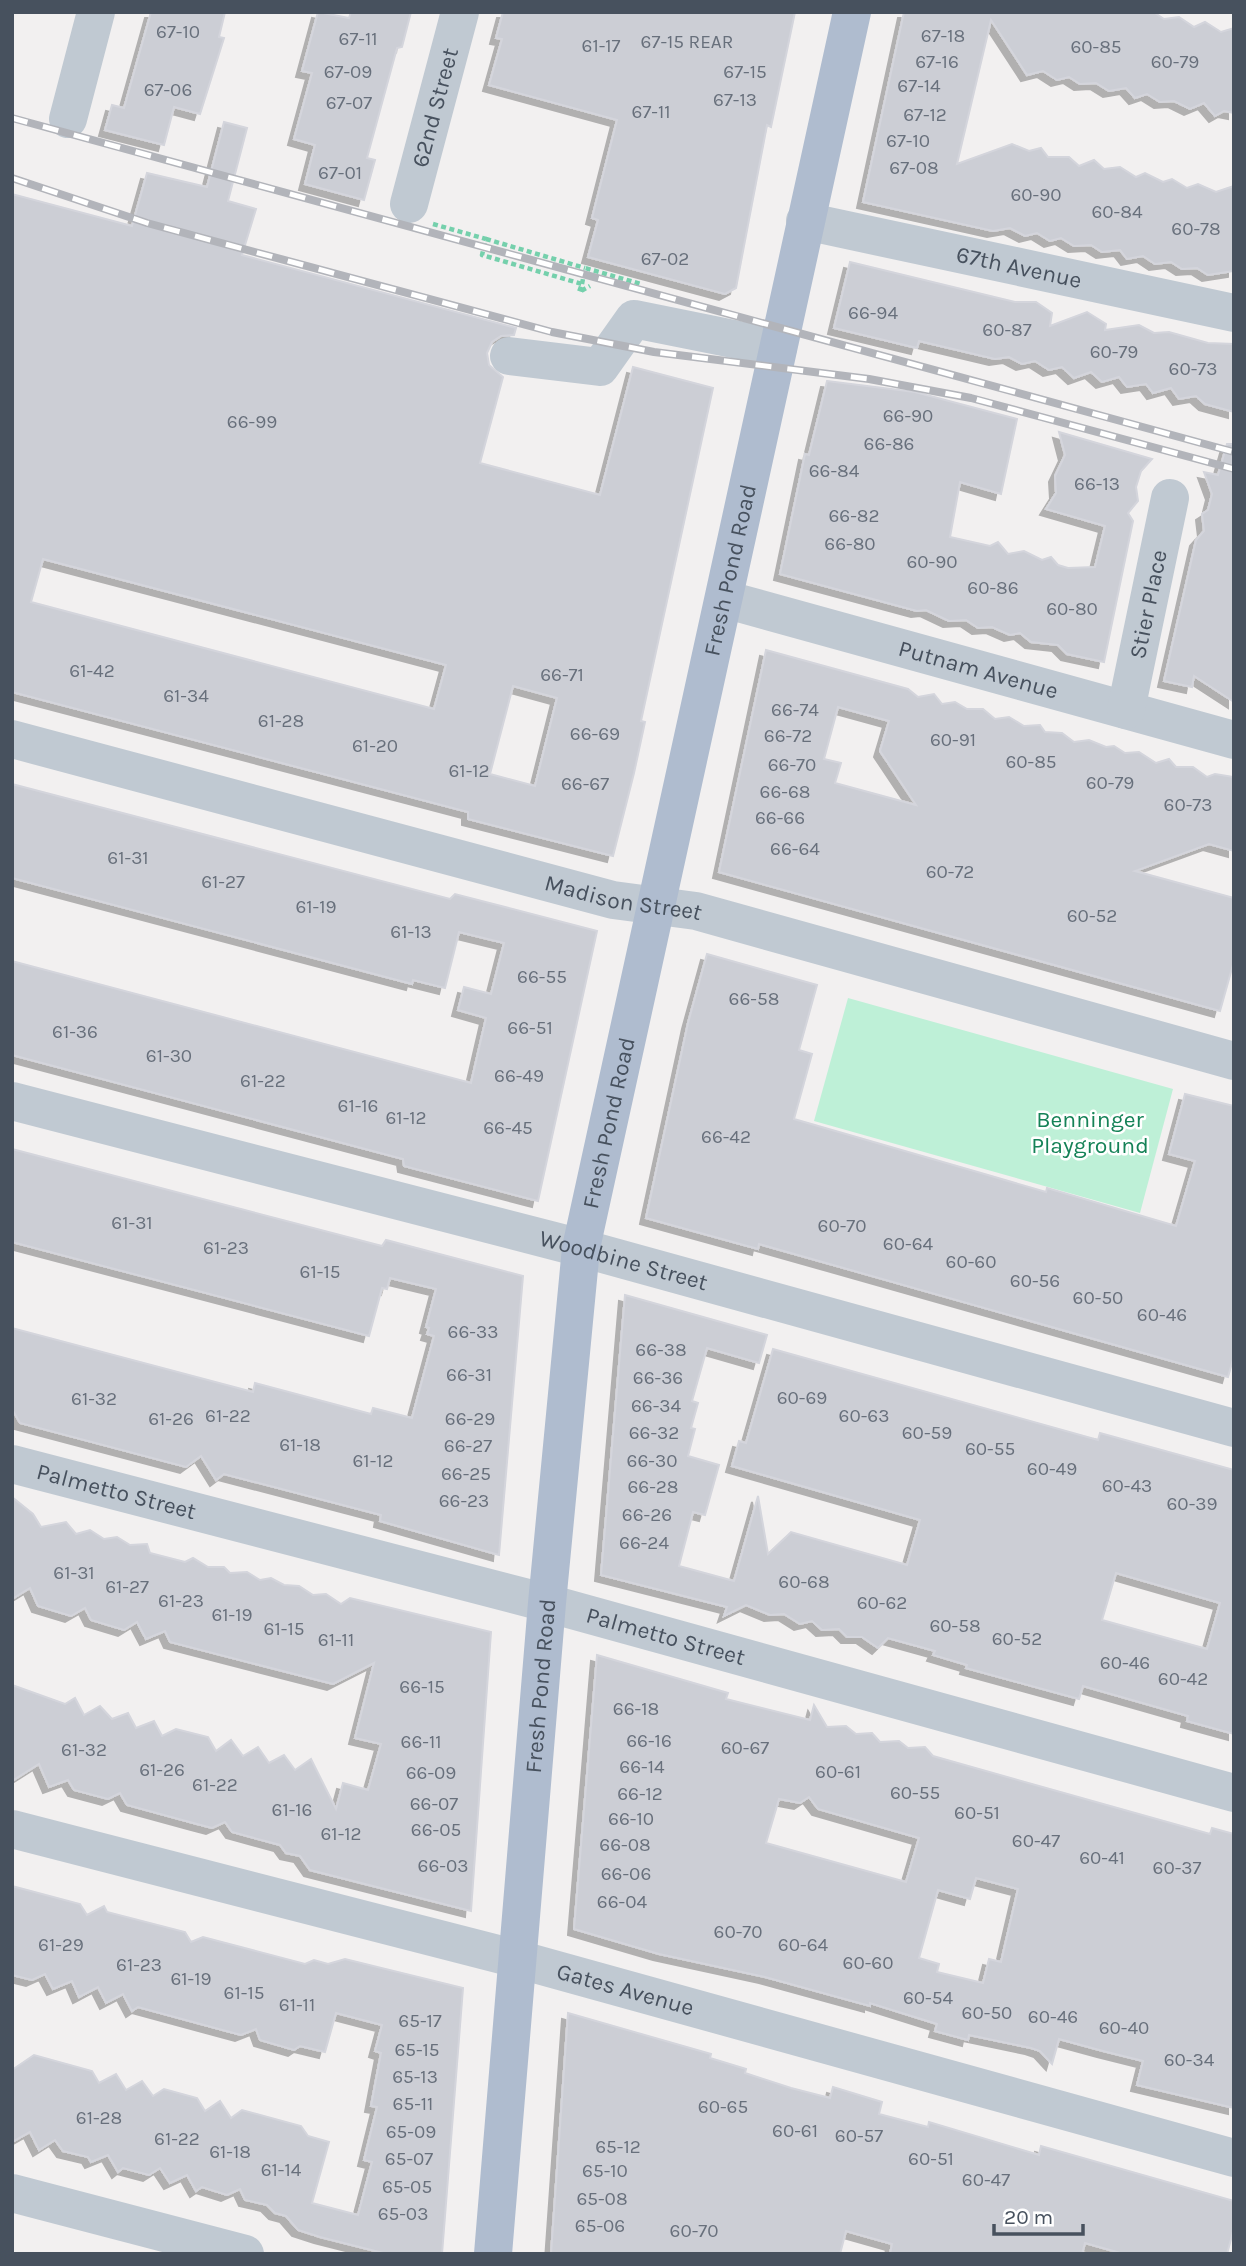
<svg xmlns="http://www.w3.org/2000/svg" width="1246" height="2266" viewBox="0 0 1246 2266" font-family="Karla,sans-serif">
	<style>
		.green { fill: #bef0d7 }
		.building { fill: #ccced5; stroke: #d4d5dc; stroke-width: 2; fill-rule: evenodd; filter: url(#shadow) }
		.lines { fill: none; stroke-linecap: round; stroke-linejoin: round }
		.path { stroke: #75d0ac; stroke-width: 4.5; stroke-dasharray: 5 3.5; stroke-linecap: butt }
		.minor { stroke: #c0c9d2; stroke-width: 38 }
		.major { stroke: #afbccf; stroke-width: 38 }
		.rail-casing { stroke: #b2b4ba; stroke-width: 8 }
		.rail { stroke: #fff; stroke-width: 5; stroke-dasharray: 16; stroke-linecap: butt }
		.labels { text-anchor: middle; stroke-width: 5; stroke-linejoin: round; paint-order: stroke }
		.number-label { font-size: 19px; fill: #68707c }
		.street-label { font-size: 23px; fill: #47515e; stroke: #fff }
		.park-label { font-size: 23px; fill: #158257; stroke: #fff }
	</style>
	<defs>
		<filter id="shadow"><feDropShadow dx="-6" dy="6" stdDeviation="0" flood-color="#0004"/></filter>
	</defs>
	<rect width="100%" height="100%" fill="#f2f0f0"/>
	<!-- green -->
	<polygon class="green" points="848,998 1173,1089 1140,1213 814,1121"/>
	<!-- building -->
	<g class="building">
		<polygon points="151,12 225,12 219,37 224,38 200,114 174,107 164,145 105,130 112,105 124,108"/>
		<polygon points="318,12 349,18 351,12 411,12 402,47 397,48 367,158 375,160 364,200 305,184 315,145 294,139 312,73 302,71"/>
		<polygon points="503,12 795,12 771,127 767,125 736,288 725,294 588,257 598,220 592,218 617,120 489,85 502,39 496,38"/>
		<polygon points="904,12 1155,13 1164,19 1179,17 1194,27 1205,22 1221,32 1234,28 1234,113 1224,111 1215,116 1204,103 1190,109 1174,101 1160,102 1147,94 1135,98 1126,88 1109,91 1096,83 1080,84 1069,77 1057,80 1043,71 1027,75 991,20 957,164 1012,144 1029,151 1041,148 1048,157 1069,157 1079,166 1094,160 1104,169 1120,167 1136,177 1145,173 1163,182 1172,179 1187,188 1198,184 1216,192 1234,186 1234,271 1208,275 1197,268 1182,269 1171,262 1155,264 1143,256 1127,259 1120,250 1102,252 1091,245 1074,246 1061,238 1050,241 1037,233 1025,236 1010,228 993,231 863,202"/>
		<path d="M224,122L247,128L228,201L256,209L242,255L516,328L514,335L501,336L492,342L487,353L489,365L503,377L480,463L600,495L633,367L713,388L641,721L645,722L634,773L613,856L468,819V812L12,692V194L132,226L147,173L207,187ZM43,559L446,665L434,709L31,602ZM513,686L557,698L535,786L490,774Z"/>
		<polygon points="850,262 1015,302 1036,302 1052,313 1050,326 1087,312 1106,324 1105,330 1139,325 1154,333 1169,332 1208,343 1234,344 1234,412 1205,404 1196,396 1179,399 1171,388 1153,393 1146,384 1127,387 1119,377 1102,382 1091,372 1074,378 1062,367 1049,370 1035,361 1022,364 1009,357 995,359 919,341 917,348 834,328"/>
		<polygon points="827,381 915,392 1017,419 1001,494 960,482 950,537 990,546 998,542 1008,554 1024,551 1042,560 1051,557 1058,565 1068,568 1095,567 1105,526 1046,509 1056,493 1055,476 1065,455 1059,432 1152,459 1141,471 1136,487 1138,501 1128,513 1133,521 1104,662 1067,654 1058,645 1031,642 1020,633 1010,635 992,627 978,628 966,620 949,621 926,610 917,611 780,574 805,454 809,455"/>
		<polygon points="1227,444 1234,444 1234,702 1194,676 1192,687 1164,681 1196,540 1204,531 1202,514 1208,510 1212,494 1204,472 1218,475"/>
		<path d="M766,650L908,689L918,697L934,694L942,704L955,702L967,709H983L995,719L1009,717L1024,726L1040,725L1045,732L1062,733L1074,742L1089,740L1106,747L1114,746L1125,753L1139,752L1156,763L1169,759L1176,767H1193L1207,777L1215,774L1234,777V851L1209,844L1135,871L1234,898V961L1220,1011L719,872ZM838,707L889,721L880,751L916,805L835,783L841,763L824,759Z"/>
		<polygon points="12,784 450,899 455,894 597,931 538,1201 404,1166 403,1159 12,1055 12,961 471,1083 486,1018 458,1010 464,987 491,994 504,943 459,932 445,988 413,980 412,984 12,878"/>
		<polygon points="707,954 817,985 799,1050 812,1054 794,1119 981,1173 1046,1192 1047,1188 1176,1226 1195,1161 1169,1154 1185,1094 1234,1106 1234,1356 1228,1377 759,1244 758,1249 646,1218 688,1023"/>
		<polygon points="12,1149 382,1246 386,1240 523,1276 499,1555 380,1521 381,1515 224,1474 216,1480 201,1456 186,1467 20,1423 12,1409 12,1328 253,1392 255,1383 371,1414 373,1408 412,1418 434,1336 427,1334 429,1328 426,1327 436,1289 390,1278 387,1289 382,1288 369,1336 12,1242"/>
		<path d="M625,1295L767,1335L759,1363L707,1348L692,1401L698,1403L691,1428L695,1429L688,1456L719,1465L705,1515L693,1512L679,1566L734,1581L758,1496L768,1554L791,1532L907,1565L920,1520L732,1466L739,1441L746,1443L773,1349L1098,1440L1100,1433L1234,1470V1734L1187,1721L1188,1716L1083,1686L1079,1699L966,1668L967,1665L933,1655L935,1651L888,1638L878,1648L862,1637H847L839,1629L822,1630L812,1621L800,1624L784,1614L770,1615L746,1605L724,1616L727,1607L601,1575ZM1116,1573L1220,1603L1207,1649L1102,1620Z"/>
		<polygon points="12,1497 33,1514 41,1527 66,1522 76,1534 90,1530 104,1539 117,1537 130,1545 147,1544 150,1553 185,1562 193,1558 208,1567 224,1567 230,1573 247,1572 260,1580 271,1578 284,1585 299,1586 313,1595 326,1594 341,1604 350,1598 491,1632 471,1911 310,1870 300,1856 286,1853 280,1845 232,1832 225,1822 212,1828 197,1824 127,1805 120,1793 108,1799 74,1790 68,1780 49,1787 39,1764 12,1781 12,1685 65,1704 75,1698 84,1715 100,1706 112,1719 128,1713 136,1728 154,1721 162,1736 176,1729 208,1737 216,1751 231,1740 243,1756 258,1747 269,1763 284,1755 295,1770 311,1759 336,1809 343,1783 368,1790 381,1744 355,1738 374,1663 333,1684 170,1642 165,1631 146,1639 137,1622 124,1630 91,1620 85,1608 71,1616 38,1606 30,1588 12,1599"/>
		<path d="M597,1655L728,1693L726,1699L810,1720L814,1705L827,1727L846,1726L856,1734L872,1733L880,1742L899,1741L908,1748L925,1747L933,1756L1039,1786L1210,1834L1212,1828L1234,1834V2108L1137,2085L1143,2061L1103,2051L1059,2039L1052,2064L1040,2051L1031,2048L969,2035L968,2040L935,2031L937,2024L870,2003V2006L765,1977L659,1954L574,1929ZM809,1797L818,1809L919,1838L906,1882L766,1843L779,1799L800,1803ZM976,1878L1018,1889L1001,1962L989,1959L983,1983L937,1972L939,1964L919,1958L938,1890L970,1899Z"/>
		<polygon points="12,1886 80,1904 87,1915 104,1906 107,1912 185,1932 191,1942 203,1937 305,1964 314,1960 328,1964 345,1959 463,1988 442,2254 387,2254 320,2237 298,2230 286,2216 275,2213 267,2205 245,2200 240,2189 227,2195 202,2187 196,2191 187,2175 170,2183 160,2168 149,2175 123,2168 118,2172 108,2155 91,2162 88,2157 63,2151 55,2140 39,2150 30,2132 12,2142 12,2070 34,2055 92,2071 99,2083 116,2074 126,2090 142,2081 153,2096 164,2089 197,2098 205,2111 220,2101 231,2118 242,2110 301,2126 308,2136 329,2142 312,2203 358,2215 372,2162 364,2160 377,2107 371,2106 381,2053 375,2051 382,2025 336,2013 325,2052 300,2046 294,2050 260,2040 256,2029 241,2035 138,2007 132,2011 123,1994 106,2003 98,1987 79,1997 72,1981 53,1989 45,1974 32,1980 12,1975"/>
		<polygon points="568,2013 711,2054 710,2058 746,2069 745,2073 791,2088 830,2098 833,2087 882,2102 879,2114 928,2127 929,2122 1039,2155 1041,2146 1234,2201 1234,2228 1227,2254 1124,2254 1085,2243 1082,2254 890,2254 892,2244 846,2231 840,2254 551,2254"/>
	</g>
	<g class="lines">
		<!-- path -->
		<g class="path">
			<polyline points="433,224 486,239 482,255 582,284 579,292 590,286"/>
			<polyline points="486,239 585,268"/>
			<polyline points="582,284 585,268 641,284"/>
		</g>
		<!-- minor -->
		<g class="minor">
			<polyline points="68,119 96,12"/>
			<path id="s1" d="M409,204L460,12"/>
			<path id="s2" d="M805,221L1234,313"/>
			<polyline points="509,356 600,367 634,319 778,348"/>
			<path id="s3" d="M724,599L1234,740"/>
			<path id="s4" d="M1126,710L1170,498"/>
			<path id="s5" d="M12,739L613,900L696,911L1234,1061"/>
			<path id="s6" d="M12,1101L581,1248L1234,1428"/>
			<path id="s7" d="M12,1464L547,1603L1234,1793"/>
			<path id="s8" d="M12,1829L517,1959L1234,2158"/>
			<polyline points="12,2193 245,2254"/>
		</g>
		<!-- major -->
		<path class="major" id="s9" d="M493,2254L547,1603L581,1248L852,12"/>
		<!-- rail casing -->
		<g class="rail-casing">
			<g id="rail">
				<polyline points="12,118 1234,452"/>
				<polyline points="12,178 147,223 552,332 654,352 869,379 971,398 1234,469"/>
			</g>
		</g>
		<!-- rail -->
		<use href="#rail" class="rail"/>
	</g>
	<g class="labels">
		<!-- number labels -->
		<g class="number-label">
			<text x="178" y="38">67-10</text>
			<text x="943" y="42">67-18</text>
			<text x="358" y="45">67-11</text>
			<text x="687" y="48">67-15 REAR</text>
			<text x="601" y="52">61-17</text>
			<text x="1096" y="53">60-85</text>
			<text x="937" y="68">67-16</text>
			<text x="1175" y="68">60-79</text>
			<text x="348" y="78">67-09</text>
			<text x="745" y="78">67-15</text>
			<text x="919" y="92">67-14</text>
			<text x="168" y="96">67-06</text>
			<text x="735" y="106">67-13</text>
			<text x="349" y="109">67-07</text>
			<text x="651" y="118">67-11</text>
			<text x="925" y="121">67-12</text>
			<text x="908" y="147">67-10</text>
			<text x="914" y="174">67-08</text>
			<text x="340" y="179">67-01</text>
			<text x="1036" y="201">60-90</text>
			<text x="1117" y="218">60-84</text>
			<text x="1196" y="235">60-78</text>
			<text x="665" y="265">67-02</text>
			<text x="873" y="319">66-94</text>
			<text x="1007" y="336">60-87</text>
			<text x="1114" y="358">60-79</text>
			<text x="1193" y="375">60-73</text>
			<text x="908" y="422">66-90</text>
			<text x="252" y="428">66-99</text>
			<text x="889" y="450">66-86</text>
			<text x="834" y="477">66-84</text>
			<text x="1097" y="490">66-13</text>
			<text x="854" y="522">66-82</text>
			<text x="850" y="550">66-80</text>
			<text x="932" y="568">60-90</text>
			<text x="993" y="594">60-86</text>
			<text x="1072" y="615">60-80</text>
			<text x="92" y="677">61-42</text>
			<text x="562" y="681">66-71</text>
			<text x="186" y="702">61-34</text>
			<text x="795" y="716">66-74</text>
			<text x="281" y="727">61-28</text>
			<text x="595" y="740">66-69</text>
			<text x="788" y="742">66-72</text>
			<text x="953" y="746">60-91</text>
			<text x="375" y="752">61-20</text>
			<text x="1031" y="768">60-85</text>
			<text x="792" y="771">66-70</text>
			<text x="469" y="777">61-12</text>
			<text x="1110" y="789">60-79</text>
			<text x="585" y="790">66-67</text>
			<text x="785" y="798">66-68</text>
			<text x="1188" y="811">60-73</text>
			<text x="780" y="824">66-66</text>
			<text x="795" y="855">66-64</text>
			<text x="128" y="864">61-31</text>
			<text x="950" y="878">60-72</text>
			<text x="223" y="888">61-27</text>
			<text x="316" y="913">61-19</text>
			<text x="1092" y="922">60-52</text>
			<text x="411" y="938">61-13</text>
			<text x="542" y="983">66-55</text>
			<text x="754" y="1005">66-58</text>
			<text x="530" y="1034">66-51</text>
			<text x="75" y="1038">61-36</text>
			<text x="169" y="1062">61-30</text>
			<text x="519" y="1082">66-49</text>
			<text x="263" y="1087">61-22</text>
			<text x="358" y="1112">61-16</text>
			<text x="406" y="1124">61-12</text>
			<text x="508" y="1134">66-45</text>
			<text x="726" y="1143">66-42</text>
			<text x="132" y="1229">61-31</text>
			<text x="842" y="1232">60-70</text>
			<text x="908" y="1250">60-64</text>
			<text x="226" y="1254">61-23</text>
			<text x="971" y="1268">60-60</text>
			<text x="320" y="1278">61-15</text>
			<text x="1035" y="1287">60-56</text>
			<text x="1098" y="1304">60-50</text>
			<text x="1162" y="1321">60-46</text>
			<text x="473" y="1338">66-33</text>
			<text x="661" y="1356">66-38</text>
			<text x="469" y="1381">66-31</text>
			<text x="658" y="1384">66-36</text>
			<text x="802" y="1404">60-69</text>
			<text x="94" y="1405">61-32</text>
			<text x="656" y="1412">66-34</text>
			<text x="228" y="1422">61-22</text>
			<text x="864" y="1422">60-63</text>
			<text x="171" y="1425">61-26</text>
			<text x="470" y="1425">66-29</text>
			<text x="654" y="1439">66-32</text>
			<text x="927" y="1439">60-59</text>
			<text x="300" y="1451">61-18</text>
			<text x="468" y="1452">66-27</text>
			<text x="990" y="1455">60-55</text>
			<text x="373" y="1467">61-12</text>
			<text x="652" y="1467">66-30</text>
			<text x="1052" y="1475">60-49</text>
			<text x="466" y="1480">66-25</text>
			<text x="1127" y="1492">60-43</text>
			<text x="653" y="1493">66-28</text>
			<text x="464" y="1507">66-23</text>
			<text x="1192" y="1510">60-39</text>
			<text x="647" y="1521">66-26</text>
			<text x="644" y="1549">66-24</text>
			<text x="74" y="1579">61-31</text>
			<text x="804" y="1588">60-68</text>
			<text x="127" y="1593">61-27</text>
			<text x="181" y="1607">61-23</text>
			<text x="882" y="1609">60-62</text>
			<text x="232" y="1621">61-19</text>
			<text x="955" y="1632">60-58</text>
			<text x="284" y="1635">61-15</text>
			<text x="1017" y="1645">60-52</text>
			<text x="336" y="1646">61-11</text>
			<text x="1125" y="1669">60-46</text>
			<text x="1183" y="1685">60-42</text>
			<text x="422" y="1693">66-15</text>
			<text x="636" y="1715">66-18</text>
			<text x="649" y="1747">66-16</text>
			<text x="421" y="1748">66-11</text>
			<text x="745" y="1754">60-67</text>
			<text x="84" y="1756">61-32</text>
			<text x="642" y="1773">66-14</text>
			<text x="162" y="1776">61-26</text>
			<text x="838" y="1778">60-61</text>
			<text x="431" y="1779">66-09</text>
			<text x="215" y="1791">61-22</text>
			<text x="915" y="1799">60-55</text>
			<text x="640" y="1800">66-12</text>
			<text x="434" y="1810">66-07</text>
			<text x="292" y="1816">61-16</text>
			<text x="977" y="1819">60-51</text>
			<text x="631" y="1825">66-10</text>
			<text x="436" y="1836">66-05</text>
			<text x="341" y="1840">61-12</text>
			<text x="1036" y="1847">60-47</text>
			<text x="625" y="1851">66-08</text>
			<text x="1102" y="1864">60-41</text>
			<text x="443" y="1872">66-03</text>
			<text x="1177" y="1874">60-37</text>
			<text x="626" y="1880">66-06</text>
			<text x="622" y="1908">66-04</text>
			<text x="738" y="1938">60-70</text>
			<text x="61" y="1951">61-29</text>
			<text x="803" y="1951">60-64</text>
			<text x="868" y="1969">60-60</text>
			<text x="139" y="1971">61-23</text>
			<text x="191" y="1985">61-19</text>
			<text x="244" y="1999">61-15</text>
			<text x="928" y="2004">60-54</text>
			<text x="297" y="2011">61-11</text>
			<text x="987" y="2019">60-50</text>
			<text x="1053" y="2023">60-46</text>
			<text x="420" y="2027">65-17</text>
			<text x="1124" y="2034">60-40</text>
			<text x="417" y="2056">65-15</text>
			<text x="1189" y="2066">60-34</text>
			<text x="415" y="2083">65-13</text>
			<text x="413" y="2110">65-11</text>
			<text x="723" y="2113">60-65</text>
			<text x="99" y="2124">61-28</text>
			<text x="795" y="2137">60-61</text>
			<text x="411" y="2138">65-09</text>
			<text x="859" y="2142">60-57</text>
			<text x="177" y="2145">61-22</text>
			<text x="618" y="2153">65-12</text>
			<text x="230" y="2158">61-18</text>
			<text x="409" y="2165">65-07</text>
			<text x="931" y="2165">60-51</text>
			<text x="281" y="2176">61-14</text>
			<text x="605" y="2177">65-10</text>
			<text x="986" y="2186">60-47</text>
			<text x="407" y="2193">65-05</text>
			<text x="602" y="2205">65-08</text>
			<text x="403" y="2220">65-03</text>
			<text x="600" y="2232">65-06</text>
			<text x="694" y="2237">60-70</text>
		</g>
		<!-- street labels -->
		<g class="street-label">
			<text dy="8" stroke="none"><textPath href="#s1" startOffset="100">62nd Street</textPath></text>
			<text dy="8" stroke="none"><textPath href="#s2" startOffset="219">67th Avenue</textPath></text>
			<text dy="8" stroke="none"><textPath href="#s9" startOffset="1704">Fresh Pond Road</textPath></text>
			<text dy="8" stroke="none"><textPath href="#s4" startOffset="108">Stier Place</textPath></text>
			<text dy="8" stroke="none"><textPath href="#s3" startOffset="264">Putnam Avenue</textPath></text>
			<text dy="8" stroke="none"><textPath href="#s5" startOffset="632">Madison Street</textPath></text>
			<text dy="8" stroke="none"><textPath href="#s9" startOffset="1138">Fresh Pond Road</textPath></text>
			<text dy="8" stroke="none"><textPath href="#s6" startOffset="632">Woodbine Street</textPath></text>
			<text dy="8" stroke="none"><textPath href="#s7" startOffset="108">Palmetto Street</textPath></text>
			<text dy="8" stroke="none"><textPath href="#s7" startOffset="676">Palmetto Street</textPath></text>
			<text dy="8" stroke="none"><textPath href="#s9" startOffset="570">Fresh Pond Road</textPath></text>
			<text dy="8" stroke="none"><textPath href="#s8" startOffset="634">Gates Avenue</textPath></text>
		</g>
		<!-- park labels -->
		<g class="park-label">
			<text x="1090" y="1127">Benninger<tspan x="1090" dy="26">Playground</tspan></text>
		</g>
	</g>
	<!-- border -->
	<rect width="1246" height="2266" fill="none" stroke="#47515e" stroke-width="28"/>
	<!-- scale -->
	<path d="M994 2224v10h89v-10" fill="none" stroke="#47515e" stroke-width="3.5"/>
	<text x="1004" y="2224" font-size="21" fill="#47515e" stroke="#ffffff" stroke-width="5" paint-order="stroke">20 m</text>
</svg>
